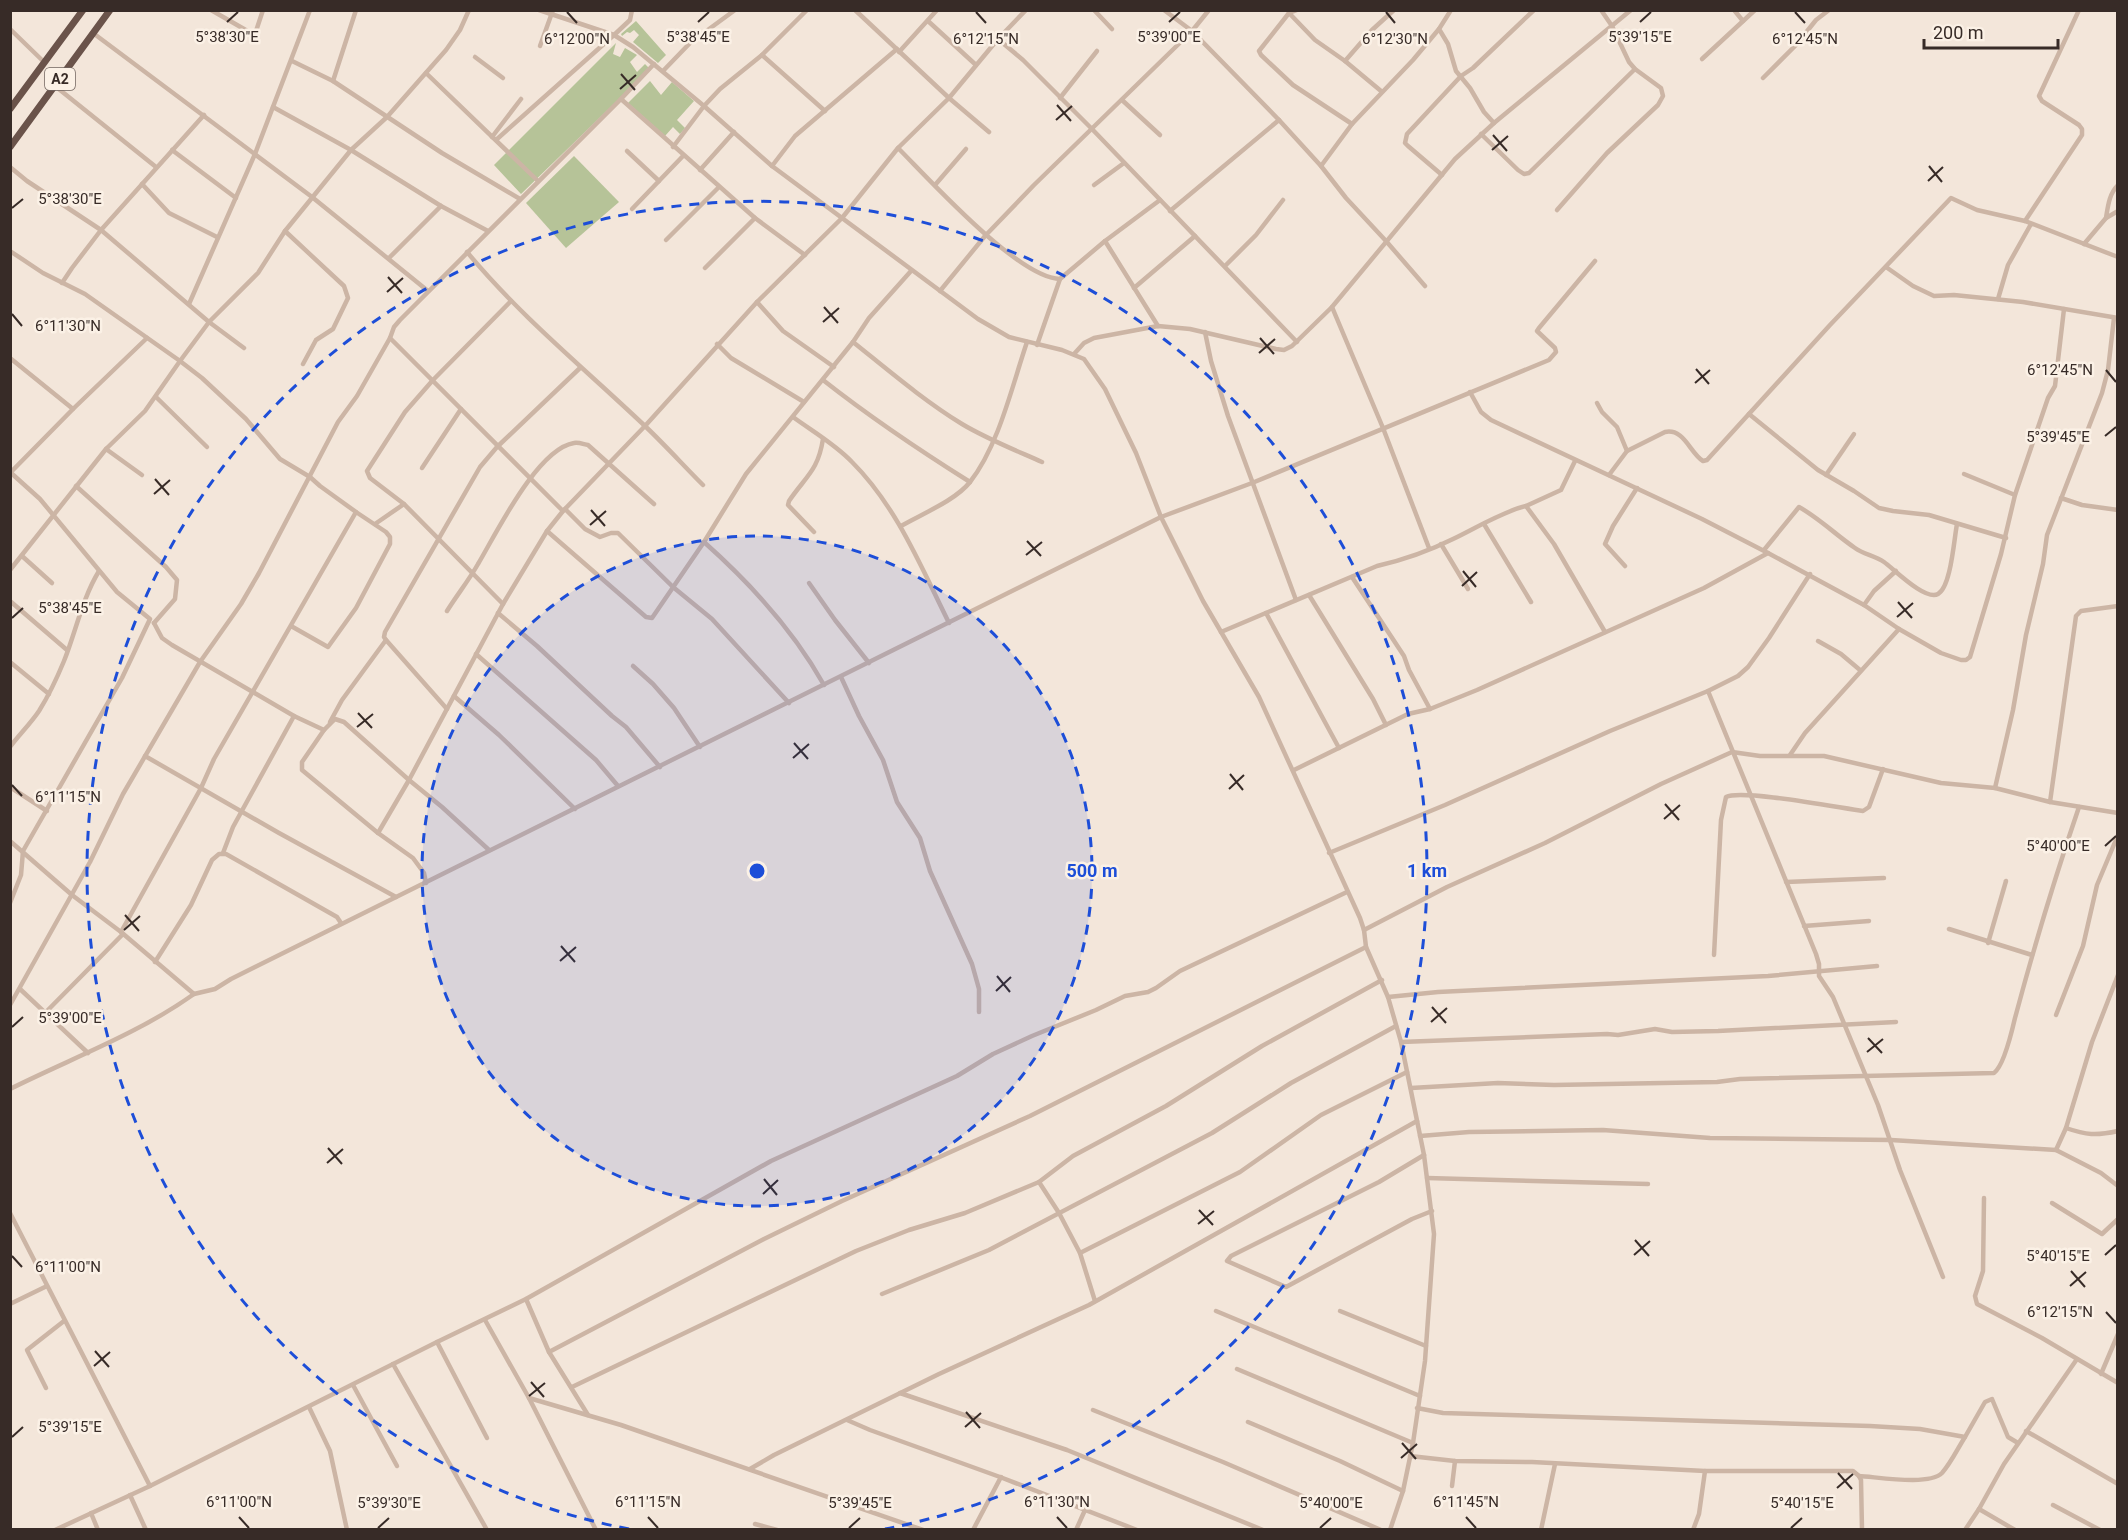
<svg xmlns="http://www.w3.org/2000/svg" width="2128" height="1540" viewBox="0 0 2128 1540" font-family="Roboto,sans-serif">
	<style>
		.green { fill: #b6c398 }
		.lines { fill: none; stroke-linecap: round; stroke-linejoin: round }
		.minor { stroke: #ccb5a5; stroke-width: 4.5 }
		.trunk { stroke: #6a534a; stroke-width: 7 }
		.ticks { fill: none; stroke: #372b27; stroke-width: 2 }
		.ring { fill: none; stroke: #1d4ed8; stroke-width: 3; stroke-dasharray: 10 8 }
		.labels { text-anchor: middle; stroke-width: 5; stroke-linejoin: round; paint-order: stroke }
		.shield { fill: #fbf1e6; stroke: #726660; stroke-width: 1.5 }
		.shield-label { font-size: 14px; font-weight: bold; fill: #372b27 }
		.ticks-label { font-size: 15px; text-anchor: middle; fill: #372b27; stroke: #fbf1e6; stroke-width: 5; stroke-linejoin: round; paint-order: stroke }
		.centre { fill: #1d4ed8; stroke: #fbf1e6; stroke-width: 3 }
		.ring-label { font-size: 18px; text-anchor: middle; font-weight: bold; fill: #1d4ed8; stroke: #fbf1e6; stroke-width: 5; stroke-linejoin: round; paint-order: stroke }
	</style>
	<rect width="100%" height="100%" fill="#f3e6da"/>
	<!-- green -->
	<g class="green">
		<polygon points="636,21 666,55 658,63 633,42 639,35 634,30 630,33 627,32 622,36 621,34"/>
		<polygon points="616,43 613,54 620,57 625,48 637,55 630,62 637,72 645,64 650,69 521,194 494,165"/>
		<polygon points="650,81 661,95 672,82 694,101 677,120 685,128 680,134 673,127 665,136 628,103"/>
		<polygon points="574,156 619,202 566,248 526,203"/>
	</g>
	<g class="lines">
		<!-- minor -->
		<g class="minor">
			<polyline points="211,10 251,33 256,31 263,10"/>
			<polyline points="539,10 614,35 633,47 704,106 772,166 978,319 1009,337 1062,350 1084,359 1105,389 1136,453 1161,517 1203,601 1259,697 1360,918 1364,930 1366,947 1388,997 1401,1042 1424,1155 1434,1234 1425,1361 1413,1443 1403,1491 1390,1530"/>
			<polyline points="1094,10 1112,29"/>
			<polyline points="1164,10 1192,31 1279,120 1321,166 1346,198 1386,241 1425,286"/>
			<polyline points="1297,10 1289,13 1259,51 1261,55 1293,85 1352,124"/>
			<polyline points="1451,10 1439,29 1448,44 1456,71 1470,88 1484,112 1494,123 1631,10"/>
			<polyline points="1734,10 1743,21"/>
			<polyline points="1289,13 1315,40 1345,61 1381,91"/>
			<polyline points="928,21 976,65"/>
			<polyline points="10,29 44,62"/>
			<polyline points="93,33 312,197 428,291"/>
			<polyline points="998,39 1023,60 1092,129 1297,342"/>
			<polyline points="540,46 553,10"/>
			<polyline points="899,52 937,10"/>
			<polyline points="762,55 825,111"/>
			<polyline points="475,57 503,78"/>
			<polyline points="1702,59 1755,10"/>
			<polyline points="292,61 333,81 442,153 520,199"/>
			<polyline points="1345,61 1372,30 1394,10"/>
			<polyline points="663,71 690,43 735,10"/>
			<polyline points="426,73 538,181"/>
			<polyline points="1763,78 1796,45 1816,20 1829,10"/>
			<polyline points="333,81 356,10"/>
			<polyline points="55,86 156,167"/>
			<polyline points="1060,98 1097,51"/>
			<polyline points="621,99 755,218 805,255"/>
			<polyline points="1122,100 1160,135"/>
			<polyline points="273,107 351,150 441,206 488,231"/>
			<polyline points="989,132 949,98 998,39 1026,10"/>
			<polyline points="1481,134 1518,170 1524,174 1529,173 1635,69"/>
			<polyline points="492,137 521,99"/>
			<polyline points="496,140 614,35 630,20 632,10"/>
			<polyline points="673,147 704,106 720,89 762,55 807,10"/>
			<path d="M898,148C929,179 1018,278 1060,279"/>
			<polyline points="172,150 236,198"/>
			<polyline points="627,151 659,181"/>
			<polyline points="772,166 795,136 897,49"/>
			<polyline points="1321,166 1352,124 1413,60 1439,29"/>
			<polyline points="10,167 27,181 101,230 209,322 180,361 202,378 246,419 280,459 310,477 320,486 356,512"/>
			<polyline points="700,170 734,132"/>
			<polyline points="1442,175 1408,146 1405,143 1407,134 1461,76 1473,68 1534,10"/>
			<polyline points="142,184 169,213 217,237"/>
			<polyline points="935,185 966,149"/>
			<polyline points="1094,185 1124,163"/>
			<polyline points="632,209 683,156"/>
			<polyline points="1557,210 1607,153 1658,105 1663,96 1661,88 1635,69 1629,62 1612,26 1601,10"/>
			<polyline points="1170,211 1279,120"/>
			<path d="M2106,218C2108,206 2109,194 2118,185"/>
			<polyline points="2025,221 2082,135 2082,129 2079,125 2042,101 2039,96 2079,10"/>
			<polyline points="285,231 344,286 348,298 333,329 316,340 303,364"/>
			<polyline points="666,240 719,187"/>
			<polyline points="1105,241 1158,326"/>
			<polyline points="2084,244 2106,218 2118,211"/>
			<polyline points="10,251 43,273 85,294 180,361 145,411 106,449 10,570"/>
			<path d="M467,252C521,317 584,368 645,426C665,445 684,466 703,485"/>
			<polyline points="389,258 441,206"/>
			<polyline points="1225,266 1256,235 1283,200"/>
			<polyline points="1886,267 1913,286 1934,296 1954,295 2023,302 2118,318"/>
			<polyline points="705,268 755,218"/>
			<polyline points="62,283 72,268 101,230 204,115"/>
			<polyline points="1134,288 1195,236"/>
			<polyline points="940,291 985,236 1034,185 1192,31 1209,10"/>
			<polyline points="1998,299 2008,265 2031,224"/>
			<polyline points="757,302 783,331 834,367"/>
			<polyline points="189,304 255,154 310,10"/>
			<polyline points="1332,307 1383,428 1429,548"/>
			<polyline points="1205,332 1211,361 1228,416 1296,600"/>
			<path d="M853,342C888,370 923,400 962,424C987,439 1015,450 1042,462"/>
			<polyline points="717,344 731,358 804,402"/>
			<polyline points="1037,345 1060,279 1105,241 1160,200"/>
			<polyline points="244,348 209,322 258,273 285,231 351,150 387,117 446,50 460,30 469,10"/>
			<polyline points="1074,354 1084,343 1094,338 1158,326 1190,329 1276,349 1284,350 1292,346 1332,307 1455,159 1494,123"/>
			<polyline points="10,358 73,409 147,338"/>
			<path d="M823,380C870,417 919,450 970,482"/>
			<polyline points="1470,392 1481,412 1491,420 1702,519 1768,553"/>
			<polyline points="156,397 207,447"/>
			<polyline points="1597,403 1602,412 1617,427 1627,451"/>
			<polyline points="1749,414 1818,470 1854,491 1879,508 1893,511 1929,515 2006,538"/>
			<path d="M793,417C812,431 835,444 852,462C897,507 921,567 949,623"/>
			<polyline points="106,449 142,475"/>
			<polyline points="1575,461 1561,490 1526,506 1554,544 1605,632"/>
			<polyline points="422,468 461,409"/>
			<polyline points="10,472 40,499 117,592 150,619 122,678 23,851 21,875 10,903"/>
			<polyline points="11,472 73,409"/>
			<polyline points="1964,474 2015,495"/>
			<path d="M1609,475L1627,451L1665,432C1684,428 1690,453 1703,461L1707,460L1830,325L1951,198L1977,210L2025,221L2118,257"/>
			<polyline points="1826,475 1854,434"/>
			<polyline points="76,486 166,567 177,580 175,599 154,623"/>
			<polyline points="2061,498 2082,505 2118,510"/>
			<polyline points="565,509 585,529 600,537 611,533 618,533 673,587 712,619 789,703"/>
			<polyline points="563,511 390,338 394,327 400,320 621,99 654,64"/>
			<polyline points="375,524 404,504"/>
			<polyline points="1484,524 1531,602"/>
			<path d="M901,526C922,514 956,500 970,482C999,445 1012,386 1027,342"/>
			<polyline points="547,531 646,617 652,618 704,542 746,474 853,342 869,318 911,271"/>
			<path d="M814,532L788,505L789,501C806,476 818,471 823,439"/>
			<path d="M704,542C750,583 794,631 824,685"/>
			<polyline points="1441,544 1468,589"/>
			<path d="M1764,550L1799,507C1819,518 1836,535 1855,548C1863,554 1875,556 1884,562C1894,569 1925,601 1938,594C1951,587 1954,539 1957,524"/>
			<polyline points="22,556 52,583"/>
			<polyline points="1625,566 1605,544 1613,526 1637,488"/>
			<polyline points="1352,577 1404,656 1409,670 1430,709"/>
			<polyline points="809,583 835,620 869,663"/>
			<polyline points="1309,595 1373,699 1386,725"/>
			<polyline points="10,601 67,650"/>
			<polyline points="503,604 547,531 563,511 645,426 757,302 842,218 898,148 949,98 855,10"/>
			<polyline points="1864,605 1874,591 1896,571"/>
			<path d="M447,611C457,595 469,580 478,564C496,534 537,449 574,443C578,442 583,444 588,445L654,504"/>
			<polyline points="498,613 537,646 612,716 626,727 660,767"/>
			<polyline points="1266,613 1339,748"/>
			<polyline points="154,623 162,638 172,645 294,716 324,730 335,719 344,722 409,780 378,833"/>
			<path d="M1221,632L1377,566C1403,560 1429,551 1453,539C1474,529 1504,511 1526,506"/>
			<polyline points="1818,641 1841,654 1860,670"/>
			<polyline points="476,654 596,760 618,786"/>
			<polyline points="10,662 49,694"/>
			<polyline points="633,666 653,684 674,708 700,747"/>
			<polyline points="841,677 859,716 883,760 897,802 920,838 930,871 972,964 979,989 979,1012"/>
			<polyline points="1708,691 1816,954 1819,964 1819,976 1833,997 1878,1105 1900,1170 1943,1277"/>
			<polyline points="454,696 499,735 575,809"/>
			<polyline points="447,709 386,640 384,637 385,632 480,467 497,447 580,368"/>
			<polyline points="330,722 342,700 386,640"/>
			<polyline points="324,730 302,762 302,770 378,833 413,858 424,873 426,883"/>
			<path d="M10,747C19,735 31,723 39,711C49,695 57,678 64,661C76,631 82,599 99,571"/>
			<polyline points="1790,755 1805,733 1899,629"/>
			<polyline points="145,756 279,833 396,897"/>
			<polyline points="1294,770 1408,714 1430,709 1477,690 1704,588 1768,553 1864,605 1899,629 1941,653 1961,660 1966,660 1970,657 2001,554 2015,495 2048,398 2055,386 2064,309"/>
			<polyline points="10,787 47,811"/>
			<polyline points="1995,788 2013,710 2026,635 2043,564 2047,535 2102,393 2108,370 2114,318"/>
			<polyline points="2050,802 2076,616 2081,611 2118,606"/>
			<polyline points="10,841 72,895 121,932 194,994 215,989 231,979 1161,517 1252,483 1549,360 1556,352 1555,348 1537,331 1539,328 1595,261"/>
			<polyline points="489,850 442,807 409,780 503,604 404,504 370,478 367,471 405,412 433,380 511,301"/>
			<polyline points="223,853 233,827 294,716"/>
			<polyline points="1329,853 1445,805 1610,731 1708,691 1738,676 1748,667 1769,638 1810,574"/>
			<polyline points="1786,882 1884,878"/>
			<polyline points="1804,926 1869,921"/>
			<polyline points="1949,929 2032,955"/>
			<polyline points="1364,930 1447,887 1545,843 1661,784 1732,752 1760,756 1824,756 1941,783 1995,788 2050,802 2118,813"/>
			<polyline points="121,932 201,788 214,759 356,512 386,532 390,537 390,544 356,608 328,647 291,626"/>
			<polyline points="1988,943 2006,881"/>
			<path d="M1714,955L1721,820L1726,797C1742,789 1840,808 1863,811L1869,807L1883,769"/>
			<polyline points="155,962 191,905 212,860 219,854 226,854 337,917 341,923"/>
			<polyline points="20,989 88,1053"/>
			<polyline points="1388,997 1438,992 1768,976 1877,966"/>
			<polyline points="10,1005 90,862 123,794 200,662 241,604 259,573 338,422 357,396 390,338"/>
			<polyline points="45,1013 123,934"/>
			<polyline points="2056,1015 2083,946 2097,885 2118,835"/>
			<polyline points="1401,1042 1607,1034 1618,1035 1655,1029 1672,1032 1718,1031 1896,1022"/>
			<path d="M1411,1088L1498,1083L1554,1085L1717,1082L1740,1079L1994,1073C2004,1066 2012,1031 2015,1018C2034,947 2055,877 2079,807"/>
			<path d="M10,1089C72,1058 138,1034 194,994"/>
			<path d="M2066,1128C2086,1135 2096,1136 2118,1131"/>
			<polyline points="1420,1136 1469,1132 1603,1130 1710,1138 1891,1140 2056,1150 2101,1173 2118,1186"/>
			<polyline points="2056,1150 2066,1128 2092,1042 2118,975"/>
			<polyline points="1424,1155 1379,1182 1231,1256 1227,1261 1286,1287 1412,1219 1432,1211"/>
			<polyline points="1427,1178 1648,1184"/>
			<polyline points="1984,1198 1983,1271 1975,1296 1977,1304 2042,1338 2118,1383"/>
			<polyline points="2052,1203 2102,1234 2118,1219"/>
			<polyline points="10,1213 150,1486"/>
			<polyline points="1080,1253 1059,1213 1039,1182 1073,1156 1166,1106 1262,1046 1382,980"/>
			<polyline points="882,1294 989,1250 1212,1133 1291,1083 1396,1026"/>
			<polyline points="526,1299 549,1352 588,1415"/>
			<polyline points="1095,1301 1080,1253 1240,1172 1321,1115 1407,1072"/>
			<polyline points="10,1304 47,1286"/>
			<polyline points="1216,1311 1420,1396"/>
			<polyline points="1340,1311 1426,1346"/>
			<polyline points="485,1320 529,1398 621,1425 923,1530"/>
			<polyline points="437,1342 487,1438"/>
			<polyline points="549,1352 764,1239 842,1201 1030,1116 1366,947"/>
			<polyline points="393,1364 487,1530"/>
			<polyline points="1237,1369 1413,1443"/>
			<polyline points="2101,1374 2118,1334"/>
			<polyline points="353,1385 397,1466"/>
			<polyline points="572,1387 856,1251 909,1230 965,1213 1039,1182"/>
			<polyline points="46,1388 27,1350 64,1321"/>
			<polyline points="900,1393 1067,1450 1263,1530"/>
			<polyline points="529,1398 596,1530"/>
			<polyline points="309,1407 330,1451 347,1530"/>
			<polyline points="1417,1408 1443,1413 1870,1426 1920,1429 1965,1437 1985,1402 1992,1399 2008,1437 2018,1443"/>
			<polyline points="1093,1410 1223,1462 1381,1530"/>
			<polyline points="847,1420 870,1430 1000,1477 1137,1530"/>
			<polyline points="1248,1422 1340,1461 1403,1491"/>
			<polyline points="2026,1431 2118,1484"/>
			<polyline points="1410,1456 1455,1461 1532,1462 1705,1471 1853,1471 1859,1476 1861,1480 1862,1530"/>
			<polyline points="750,1469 774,1455 939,1374 1089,1305 1417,1121"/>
			<path d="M1859,1476C1878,1477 1929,1486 1942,1473C1951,1463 1958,1448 1965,1437"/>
			<polyline points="1452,1486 1455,1461"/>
			<polyline points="130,1495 146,1530"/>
			<polyline points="2053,1505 2100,1530"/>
			<polyline points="1979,1509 2015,1530"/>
			<polyline points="91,1513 98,1530"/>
			<polyline points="755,1524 777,1530"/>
			<polyline points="55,1530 150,1486 437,1342 526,1299 771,1161 957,1076 993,1054 1032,1036 1096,1010 1125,996 1148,992 1156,988 1180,971 1347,892"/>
			<polyline points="973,1530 1001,1477"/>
			<polyline points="1076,1530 1085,1510"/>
			<polyline points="1541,1530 1555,1464"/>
			<polyline points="1693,1530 1699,1514 1705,1471"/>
			<polyline points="1965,1530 1979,1509 2004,1464 2077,1359"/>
		</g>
		<!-- trunk -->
		<g class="trunk">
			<polyline points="10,109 83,10"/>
			<polyline points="10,147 110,10"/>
		</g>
	</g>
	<!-- ticks -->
	<path class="ticks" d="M567,12L577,23M976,12L986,23M1386,12L1395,23M1795,12L1805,23M227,22L238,12M698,22L709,12M1169,22L1180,12M1640,22L1651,12M621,74L635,90M620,89L636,75M1057,105L1071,121M1056,120L1072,106M1493,135L1507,151M1492,150L1508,136M1929,166L1942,182M1928,181L1943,167M12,208L23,199M388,277L402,293M387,292L403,278M824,307L838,323M12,314L22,326M823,322L839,308M1260,338L1274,354M1259,353L1275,339M1696,369L1709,384M2106,370L2116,382M1695,383L1710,370M2105,436L2116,427M155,479L169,495M154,494L170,480M591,510L605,526M590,525L606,511M1027,541L1041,556M1026,555L1042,542M1463,571L1476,587M1462,586L1477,572M1898,602L1912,618M1897,617L1913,603M12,618L23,608M358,713L372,728M357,727L373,714M794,743L808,759M793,758L809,744M1230,774L1243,790M12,785L22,796M1229,789L1244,775M1665,804L1679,820M1664,819L1680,805M2105,846L2116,836M125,915L139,931M124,930L140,916M561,946L575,962M560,961L576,947M997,976L1010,992M996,991L1011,977M1432,1007L1446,1023M1431,1022L1447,1008M12,1027L23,1017M1868,1038L1882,1053M1867,1052L1883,1039M328,1148L342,1164M327,1163L343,1149M764,1179L777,1195M763,1194L778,1180M1199,1210L1213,1225M1198,1224L1214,1211M1635,1240L1649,1256M1634,1255L1650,1241M2105,1255L2116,1245M12,1256L22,1267M2071,1271L2085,1287M2070,1286L2086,1272M2106,1312L2116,1323M95,1351L109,1367M94,1366L110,1352M531,1382L544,1397M529,1396L545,1383M966,1412L980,1428M965,1427L981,1413M12,1437L23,1427M1402,1443L1416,1459M1401,1458L1417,1444M1838,1473L1852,1489M1837,1488L1853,1474M239,1517L249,1528M648,1517L658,1528M1057,1517L1067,1528M1466,1517L1476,1528M378,1528L389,1518M849,1528L860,1518M1320,1528L1331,1518M1791,1528L1802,1518"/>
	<!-- distance rings -->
	<circle cx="757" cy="871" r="335" fill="#1d4ed8" fill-opacity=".12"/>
	<g class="ring">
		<circle cx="757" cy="871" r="335"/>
		<path d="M629 1529A670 670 0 1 1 885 1529"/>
	</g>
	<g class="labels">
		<!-- shield labels -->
		<rect class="shield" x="45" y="68" width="30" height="22" rx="4.5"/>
		<g class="shield-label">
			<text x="60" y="84">A2</text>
		</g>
	</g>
	<g class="ticks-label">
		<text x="227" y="42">5°38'30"E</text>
		<text x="698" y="42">5°38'45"E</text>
		<text x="1169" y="42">5°39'00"E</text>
		<text x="1640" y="42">5°39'15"E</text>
		<text x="577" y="44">6°12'00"N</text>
		<text x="986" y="44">6°12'15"N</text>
		<text x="1805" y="44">6°12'45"N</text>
		<text x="1395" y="44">6°12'30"N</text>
		<text x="70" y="204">5°38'30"E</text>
		<text x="68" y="331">6°11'30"N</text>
		<text x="2060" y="375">6°12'45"N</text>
		<text x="2058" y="442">5°39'45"E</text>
		<text x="70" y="613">5°38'45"E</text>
		<text x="68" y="802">6°11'15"N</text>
		<text x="2058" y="851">5°40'00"E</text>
		<text x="70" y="1023">5°39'00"E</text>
		<text x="2058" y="1261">5°40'15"E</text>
		<text x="68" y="1272">6°11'00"N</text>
		<text x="2060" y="1317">6°12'15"N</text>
		<text x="70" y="1432">5°39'15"E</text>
		<text x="239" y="1507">6°11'00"N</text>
		<text x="648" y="1507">6°11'15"N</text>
		<text x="1057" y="1507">6°11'30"N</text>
		<text x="1466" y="1507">6°11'45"N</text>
		<text x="389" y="1508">5°39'30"E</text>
		<text x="860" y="1508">5°39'45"E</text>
		<text x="1331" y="1508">5°40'00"E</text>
		<text x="1802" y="1508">5°40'15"E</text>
	</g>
	<circle cx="757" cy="871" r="9" class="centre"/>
	<g class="ring-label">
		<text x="1092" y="877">500 m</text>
		<text x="1427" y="877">1 km</text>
	</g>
	<!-- border -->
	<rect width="2128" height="1540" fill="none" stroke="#372b27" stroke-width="24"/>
	<!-- scale -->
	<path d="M1924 39v9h134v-9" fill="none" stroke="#372b27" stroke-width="3"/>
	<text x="1933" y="39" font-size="18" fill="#372b27" stroke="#fbf1e6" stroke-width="4.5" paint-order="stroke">200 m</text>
</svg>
